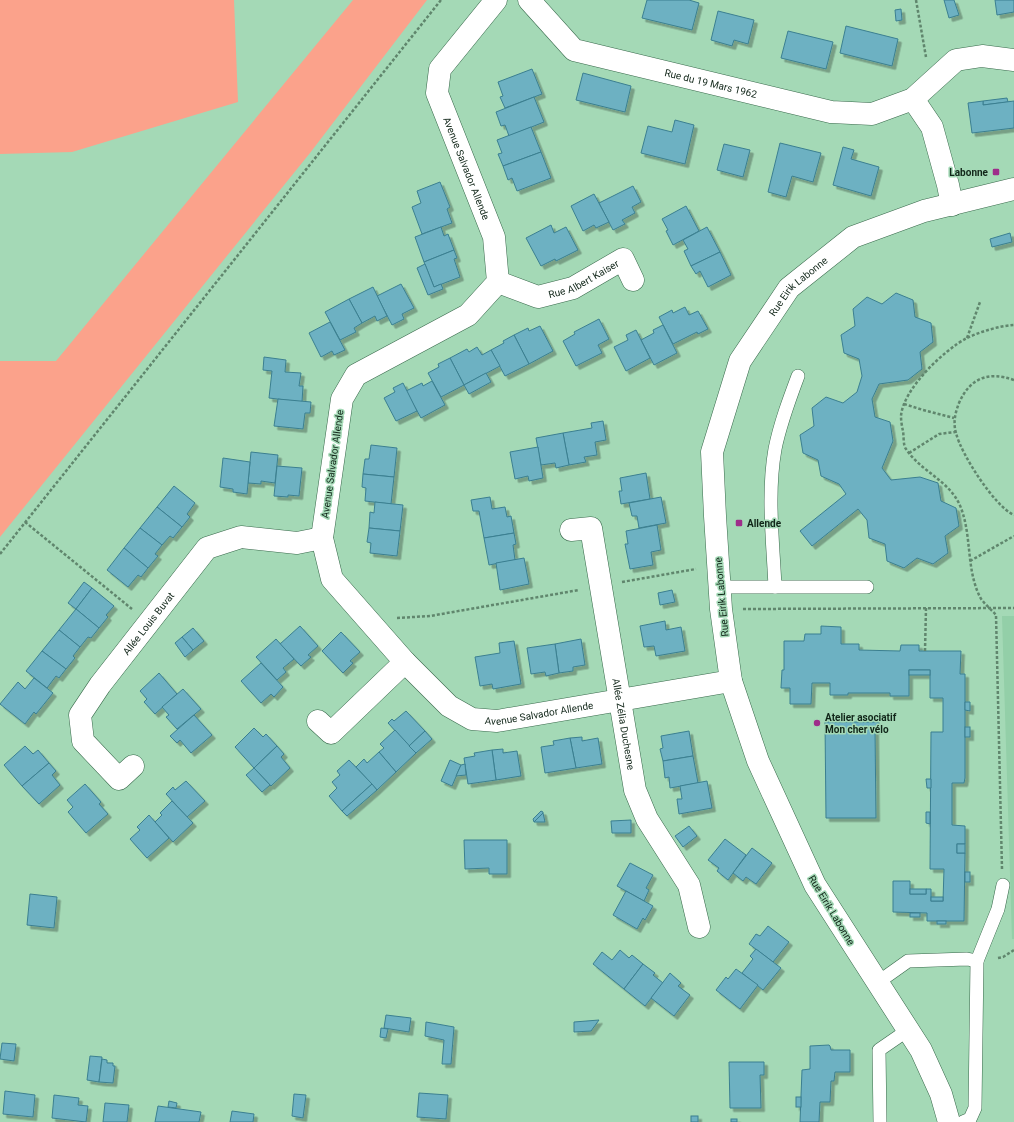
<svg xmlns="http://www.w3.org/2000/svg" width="1014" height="1122" viewBox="0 0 1014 1122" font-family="Roboto,sans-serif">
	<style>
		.built { fill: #93cfa8 }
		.green { fill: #fba28b }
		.building { fill: #6db1c2; stroke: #3b7f90; filter: url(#shadow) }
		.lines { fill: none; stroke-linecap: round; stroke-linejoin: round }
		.service-casing { stroke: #38694b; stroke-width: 14 }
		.minor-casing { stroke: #38694b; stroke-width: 23 }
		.path { stroke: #60866d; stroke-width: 2.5; stroke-dasharray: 3 2; stroke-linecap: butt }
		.service { stroke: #fff; stroke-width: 13 }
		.minor { stroke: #fff; stroke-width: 22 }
		.poi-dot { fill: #9e2d8a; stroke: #a4d9b6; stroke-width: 1.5 }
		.labels { text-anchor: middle; stroke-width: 3; stroke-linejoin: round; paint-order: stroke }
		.street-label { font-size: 10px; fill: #112619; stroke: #a4d9b6 }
		.poi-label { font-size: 10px; font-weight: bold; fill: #112619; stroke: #a4d9b6; text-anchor: start }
	</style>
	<defs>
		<filter id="shadow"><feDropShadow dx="3.5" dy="3.5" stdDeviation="0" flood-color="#0004"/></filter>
	</defs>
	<rect width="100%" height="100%" fill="#a4d9b6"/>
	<!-- built -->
	<polygon class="built" points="1002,616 1014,616 1014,939 1012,939"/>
	<!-- green -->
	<g class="green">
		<polygon points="0,0 234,0 238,102 72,152 0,154"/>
		<polygon points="353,0 427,0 310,153 0,537 0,361 56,361"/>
	</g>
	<!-- building -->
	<g class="building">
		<polygon points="647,0 689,0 699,3 692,30 642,18"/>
		<polygon points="944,0 954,0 959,15 949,18"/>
		<polygon points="995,0 1014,0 1014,12 997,15"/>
		<polygon points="901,9 902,20 896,21 895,10"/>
		<polygon points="718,11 754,20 748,44 734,40 732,46 711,40"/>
		<polygon points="846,26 898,39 892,66 840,53"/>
		<polygon points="788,31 833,42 826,69 781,58"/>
		<polygon points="532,69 542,94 505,108 500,97 503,96 498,82"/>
		<polygon points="583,73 631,86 625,112 576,100"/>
		<polygon points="534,97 544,122 509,136 505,125 501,126 496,112"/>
		<polygon points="1007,98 1008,102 983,105 983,101"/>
		<polygon points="983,101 983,105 1014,101 1014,128 972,133 968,103"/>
		<polygon points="675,120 694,125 685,164 641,153 648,126 672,132"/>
		<polygon points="531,127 541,152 503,166 498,154 502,153 497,140"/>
		<polygon points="780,143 821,153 813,182 792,176 786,197 768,192"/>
		<polygon points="724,144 750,150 743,177 717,170"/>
		<polygon points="843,147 854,150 851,159 879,167 871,196 833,185"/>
		<polygon points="541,152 551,178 517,191 512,178 508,180 503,166"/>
		<polygon points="440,182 450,207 447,209 452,223 422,234 412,207 421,203 417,191"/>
		<polygon points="633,186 641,202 632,207 635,213 622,220 625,224 613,230 599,203"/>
		<polygon points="594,194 609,222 596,228 594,225 583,231 571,206"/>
		<polygon points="686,206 699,231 673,245 666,231 668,230 662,219"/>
		<polygon points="551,225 554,233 566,227 578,250 556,261 555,259 541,266 526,238"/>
		<polygon points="441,227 444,236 448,234 454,250 424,262 415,237"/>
		<polygon points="707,227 720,252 691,266 684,251 688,249 683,240"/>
		<polygon points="1010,233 1012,242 992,247 990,239"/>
		<polygon points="454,250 457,258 454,259 460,277 434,287 424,262"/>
		<polygon points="720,252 731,275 708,287 700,271 696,274 691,266"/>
		<polygon points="425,264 434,287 441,284 443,289 428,295 417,268"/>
		<polygon points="401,284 414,308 402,314 404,319 392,325 377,296"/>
		<polygon points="373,287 387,316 377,321 375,316 362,323 349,299"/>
		<polygon points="896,293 913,300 915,317 931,323 933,342 920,352 922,369 908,380 879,384 872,399 875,417 890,422 893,441 882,468 891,480 920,477 938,483 941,501 956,508 959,526 945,536 948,553 933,564 917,558 904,568 887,561 885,544 869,538 867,520 858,509 812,546 800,531 846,494 839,484 821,476 818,460 803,453 800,435 814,426 812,408 826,397 843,403 857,392 862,376 859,359 844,353 841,335 855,326 853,309 867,297 882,304"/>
		<polygon points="349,299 362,323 354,328 356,332 340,340 325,312"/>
		<polygon points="685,307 689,315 698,311 708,329 698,334 697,332 673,344 659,317 672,310 673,313"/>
		<polygon points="599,319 609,339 598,345 602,353 576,366 563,341 575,334 574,332"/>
		<polygon points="330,322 345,350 334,355 332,351 321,357 309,333"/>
		<polygon points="663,325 677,353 654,365 641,340 654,333 653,330"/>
		<polygon points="540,326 553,351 529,364 514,335 528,328 529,331"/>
		<polygon points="636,330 650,358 626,371 614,347 628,340 626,335"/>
		<polygon points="514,335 529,364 505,376 491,350 504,343 503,341"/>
		<polygon points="477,347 482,355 491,350 500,366 464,385 450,358 467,349 469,352"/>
		<polygon points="264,357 286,360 285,372 301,373 299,386 303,386 302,402 269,398 272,371 263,370"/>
		<polygon points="450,358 464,385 441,397 428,373 439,367 438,364"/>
		<polygon points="486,373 491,382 469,394 464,385"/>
		<polygon points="432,381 445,405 421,418 406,391 422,383 423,386"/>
		<polygon points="403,383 417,411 396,421 384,398 395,392 393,388"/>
		<polygon points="278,399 311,402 310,413 305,413 303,429 274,426"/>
		<polygon points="603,421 606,440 595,442 597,455 584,457 586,462 569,465 563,433 592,428 591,423"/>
		<polygon points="563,433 569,465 556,468 555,463 541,465 536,438"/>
		<polygon points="371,445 397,448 394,477 363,474 365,459 369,459"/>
		<polygon points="538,447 543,478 529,481 528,476 515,479 510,452"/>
		<polygon points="251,452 278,455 275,483 261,481 261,484 248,483"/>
		<polygon points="223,458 250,462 247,494 233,492 233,489 220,487"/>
		<polygon points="277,466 302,468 299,496 288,495 288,497 274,496"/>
		<polygon points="646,473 650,499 621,504 619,491 622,491 620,478"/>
		<polygon points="363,474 394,477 391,504 365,501 366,488 362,487"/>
		<polygon points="174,486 195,503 187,514 190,517 182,527 157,507"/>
		<polygon points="490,497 492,509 505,507 507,517 511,516 514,533 484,538 479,511 473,511 471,500"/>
		<polygon points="661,497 666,523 639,528 637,516 632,516 629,503"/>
		<polygon points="375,502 403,505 400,531 369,528 370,512 374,513"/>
		<polygon points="157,507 182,527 173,538 170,536 162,545 140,528"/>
		<polygon points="657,525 661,550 651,552 653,565 630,569 625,544 628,544 626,531"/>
		<polygon points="140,528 162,545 155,554 158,556 148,568 124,548"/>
		<polygon points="369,528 400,531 397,556 370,553 371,543 367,542"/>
		<polygon points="514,533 516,544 513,545 515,560 489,565 484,538"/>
		<polygon points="124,548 148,568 141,577 138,575 128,587 107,570"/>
		<polygon points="524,558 529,584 500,590 496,563"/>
		<polygon points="84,582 92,588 76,609 68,603"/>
		<polygon points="92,588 114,606 106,615 108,617 99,628 76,609"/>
		<polygon points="672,590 675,602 660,605 658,593"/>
		<polygon points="76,609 99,628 91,638 88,637 80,647 59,630"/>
		<polygon points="665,621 666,630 681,627 685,651 656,656 654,646 644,647 640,626"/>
		<polygon points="300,626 318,646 308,655 311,657 301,666 280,644"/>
		<polygon points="821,626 841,627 841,644 859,644 859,650 900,651 901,645 919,645 919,651 961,651 960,674 965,674 965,778 964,783 952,783 952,825 965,826 965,844 957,844 957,853 965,853 964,921 927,921 927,913 893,912 893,881 910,881 910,894 926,894 926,889 931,889 931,901 943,901 944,869 930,869 931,732 943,732 943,698 930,698 930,670 909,670 909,696 890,696 890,693 848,693 848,695 830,695 830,683 812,683 811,704 790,704 790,688 781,688 782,670 784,670 784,641 804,641 805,634 821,634"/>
		<polygon points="193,628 204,641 193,650 182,637"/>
		<polygon points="59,630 80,647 73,656 75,658 66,669 42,651"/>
		<polygon points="341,632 360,652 350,661 353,663 343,673 322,651"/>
		<polygon points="182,637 193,650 185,657 175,643"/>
		<polygon points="276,639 294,659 283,668 286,672 277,680 256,657"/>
		<polygon points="581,639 585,665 573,667 573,671 559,673 555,644"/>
		<polygon points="514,641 521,684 493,689 492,684 480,686 475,657 500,653 499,643"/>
		<polygon points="555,644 559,673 546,676 545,672 531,674 527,648"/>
		<polygon points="42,651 66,669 59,678 56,676 47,688 26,671"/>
		<polygon points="261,663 283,687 274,697 271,694 261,703 241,681"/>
		<rect x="909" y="670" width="21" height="5"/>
		<polygon points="159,673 177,694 155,714 144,702 147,699 140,691"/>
		<polygon points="34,678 53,693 36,714 34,712 25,724 0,704 18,682 25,689"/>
		<polygon points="183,689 201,709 177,729 166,717 169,715 162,707"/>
		<polygon points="965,702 970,702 970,711 965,710"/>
		<polygon points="406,711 425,731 409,746 388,723 392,719 394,721"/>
		<polygon points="194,715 212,735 191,753 180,740 177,743 170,736"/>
		<polygon points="825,722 879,722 879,730 875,730 876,818 826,818"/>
		<rect x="965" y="727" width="5" height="10"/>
		<polygon points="254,728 263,737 266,734 277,746 254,768 235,747"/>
		<polygon points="395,730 416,753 396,772 379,752 384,748 380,744"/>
		<polygon points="425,731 432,739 416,753 409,746"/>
		<polygon points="689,731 693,756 663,761 660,749 663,748 661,736"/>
		<polygon points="582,737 582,741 598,738 602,764 576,768 570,738"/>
		<polygon points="570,738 576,768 545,773 541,747 554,745 553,741"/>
		<polygon points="25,746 33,754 38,750 49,763 22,786 4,765"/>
		<polygon points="277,746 284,754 281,757 290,768 271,786 254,768"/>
		<polygon points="503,749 503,753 517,751 521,776 496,780 492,750"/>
		<polygon points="492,750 496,780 468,784 464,758 475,756 474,753"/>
		<polygon points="379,752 396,772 377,790 356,767 364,759 367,763"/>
		<polygon points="693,756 698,783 670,788 669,777 665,778 663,761"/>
		<polygon points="349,760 372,784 342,811 329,796 337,788 332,782 340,775 337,771"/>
		<polygon points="450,760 461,765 452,786 441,781"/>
		<polygon points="49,763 56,771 52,775 60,785 39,804 22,786"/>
		<polygon points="465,764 466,775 456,776 461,765"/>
		<polygon points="254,768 270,785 262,792 246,775"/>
		<polygon points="926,779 931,779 931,788 927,788"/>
		<polygon points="186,781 205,801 187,817 166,794 173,787 175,790"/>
		<polygon points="707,781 712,808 679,814 677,799 682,799 680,786"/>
		<polygon points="85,784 101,802 99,804 108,814 86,833 68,812 73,807 67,800"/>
		<polygon points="372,784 377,790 347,816 342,811"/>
		<polygon points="172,801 193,823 173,842 155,822 162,815 160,813"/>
		<polygon points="541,811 543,812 543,813 534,822 533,819"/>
		<polygon points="926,812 930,812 930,824 926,823"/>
		<polygon points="543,813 545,822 534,822"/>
		<polygon points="149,815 169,838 147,858 130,839 140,830 137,827"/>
		<polygon points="631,820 631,833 612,833 611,821"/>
		<polygon points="689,826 697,836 683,847 675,836"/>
		<polygon points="725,839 746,855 728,880 717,871 719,868 708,860"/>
		<polygon points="464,840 507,840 507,874 489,874 489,868 465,869"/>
		<rect x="957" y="844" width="8" height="9"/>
		<polygon points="752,848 772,863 756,884 746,877 743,881 733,873"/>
		<polygon points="630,863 653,875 646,888 649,890 644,901 617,886"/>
		<rect x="965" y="872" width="5" height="10"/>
		<rect x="910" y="889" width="16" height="5"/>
		<polygon points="626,891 653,906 645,920 643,918 637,929 613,915"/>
		<polygon points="30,894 57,897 54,928 27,925"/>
		<rect x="931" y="897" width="12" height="4"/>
		<rect x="910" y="913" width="10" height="4"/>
		<rect x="937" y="921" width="9" height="3"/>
		<polygon points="768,926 789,942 773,962 749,944 756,934 760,936"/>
		<polygon points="756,949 781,968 763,990 742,973 753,959 750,956"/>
		<polygon points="620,950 629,958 632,955 643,964 624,989 593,964 602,952 612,960"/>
		<polygon points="643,964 655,973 653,975 663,983 645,1006 624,989"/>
		<polygon points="736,969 758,985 740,1009 716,990 726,977 728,979"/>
		<polygon points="670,973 681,983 678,986 690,995 674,1016 651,998"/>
		<polygon points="386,1015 411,1018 409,1032 384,1028"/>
		<polygon points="599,1020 591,1031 574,1032 574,1022"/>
		<polygon points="426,1022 454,1027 451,1064 442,1064 444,1040 425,1036"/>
		<polygon points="381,1028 388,1029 386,1038 380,1037"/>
		<polygon points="2,1043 16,1044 14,1061 0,1059"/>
		<polygon points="829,1045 830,1046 831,1050 850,1050 850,1072 835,1072 834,1081 831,1081 830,1102 820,1102 819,1122 800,1122 802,1070 810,1069 810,1046"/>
		<polygon points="90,1056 102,1057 99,1082 87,1080"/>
		<polygon points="102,1059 107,1060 107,1063 113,1063 113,1066 115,1066 113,1083 99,1082"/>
		<polygon points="729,1062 764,1062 764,1075 760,1075 761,1108 730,1108"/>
		<polygon points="5,1091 35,1095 33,1117 3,1114"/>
		<polygon points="419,1093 448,1095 446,1119 417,1117"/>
		<polygon points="294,1094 306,1095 303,1118 292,1116"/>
		<polygon points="54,1095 79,1098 78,1105 88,1106 86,1122 52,1118"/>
		<rect x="796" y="1097" width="5" height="10"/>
		<polygon points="169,1101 177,1103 176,1108 168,1107"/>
		<polygon points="105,1103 129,1105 127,1122 103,1122"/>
		<polygon points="158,1106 201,1112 199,1122 155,1122"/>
		<polygon points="232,1111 254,1114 253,1122 230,1122"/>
		<rect x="691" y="1116" width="7" height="6"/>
		<rect x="731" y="1119" width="6" height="3"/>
	</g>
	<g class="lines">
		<!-- service casing -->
		<g class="service-casing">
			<g id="service">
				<polyline points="719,587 867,587"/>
				<path d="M775,587C773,542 767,494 775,449C780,424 789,400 798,376"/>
				<polyline points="877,983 908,961 967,959 977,961"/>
				<polyline points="880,1122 879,1050 908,1030"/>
				<polyline points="963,1122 970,1119 975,1108 977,961 998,909 1003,885"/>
			</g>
		</g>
		<!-- minor casing -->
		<g class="minor-casing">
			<g id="minor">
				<path id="s1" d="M496,0L440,69L437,93L494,237L498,282L468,315L356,375L342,399L322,538L332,579L405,662L449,706L472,719L497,721L731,681"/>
				<path id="s2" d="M529,0L574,50L831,112L872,114L913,99L956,60L982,56L1014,60"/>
				<polyline points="913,99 932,127 948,185 952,205"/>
				<path id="s3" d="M498,282L538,297L573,288L623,259L633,280"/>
				<path id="s4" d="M571,530L591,528L635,790L647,819L689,885L699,927"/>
				<polyline points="318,721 331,733 405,662"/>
				<path id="s5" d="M133,766L119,779L83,741L80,715L100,685L207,548L241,537L297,543L322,538"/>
				<path id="s6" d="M949,1122L941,1094L921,1050L815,885L758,761L731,681L721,609L715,516L712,452L740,361L789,288L853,237L924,211L1014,189"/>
			</g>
		</g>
		<!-- path -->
		<g class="path">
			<polyline points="916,0 926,57"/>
			<polyline points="967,338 980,302"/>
			<path d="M1014,380C988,371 970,378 959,403C955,413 953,423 956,433C961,454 995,507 1014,515"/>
			<polyline points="904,404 923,410 954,418"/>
			<polyline points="909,453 939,434 955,432"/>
			<polyline points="25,522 132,609"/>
			<polyline points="0,554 441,0"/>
			<polyline points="970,561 1014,536"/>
			<polyline points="622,582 696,569"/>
			<polyline points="743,609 1014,608"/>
			<polyline points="397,618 430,616 579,590"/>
			<polyline points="925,651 926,608"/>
			<path d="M1002,869L996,615C991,609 983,603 980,597C966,569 972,537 961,508C951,481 921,472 906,449C903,445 904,437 903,431C902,427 901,421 901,416C903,389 944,350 967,338C982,331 999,326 1014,325"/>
			<polyline points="998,958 1003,957 1014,950"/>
		</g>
		<!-- service -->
		<use href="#service" class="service"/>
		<!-- minor -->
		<use href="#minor" class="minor"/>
	</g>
	<!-- markers -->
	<g class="poi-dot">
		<rect x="992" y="168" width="8" height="8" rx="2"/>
		<rect x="735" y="519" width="8" height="8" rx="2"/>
		<circle cx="817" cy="723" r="4"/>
	</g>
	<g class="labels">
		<!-- street labels -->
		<g class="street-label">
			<text dy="4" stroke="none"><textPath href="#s2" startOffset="208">Rue du 19 Mars 1962</textPath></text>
			<text dy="4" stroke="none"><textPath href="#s1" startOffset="194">Avenue Salvador Allende</textPath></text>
			<text dy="4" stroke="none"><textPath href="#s3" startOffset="92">Rue Albert Kaiser</textPath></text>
			<text dy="4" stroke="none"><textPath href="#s6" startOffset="915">Rue Eirik Labonne</textPath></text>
			<text transform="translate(332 464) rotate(-82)" y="4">Avenue Salvador Allende</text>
			<text transform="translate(721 597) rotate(-95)" y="4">Rue Eirik Labonne</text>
			<text dy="4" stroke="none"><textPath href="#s5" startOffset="212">Allée Louis Buvat</textPath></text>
			<text dy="4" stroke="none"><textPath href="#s1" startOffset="962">Avenue Salvador Allende</textPath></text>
			<text dy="4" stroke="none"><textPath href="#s4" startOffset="219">Allée Zélia Duchesne</textPath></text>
			<text transform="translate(832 910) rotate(59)" y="4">Rue Eirik Labonne</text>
		</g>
		<!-- poi labels -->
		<g class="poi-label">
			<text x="988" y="176" text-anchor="end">Labonne</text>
			<text x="747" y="527">Allende</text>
			<text x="825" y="721">Atelier asociatif<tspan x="825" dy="12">Mon cher vélo</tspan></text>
		</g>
	</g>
</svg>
